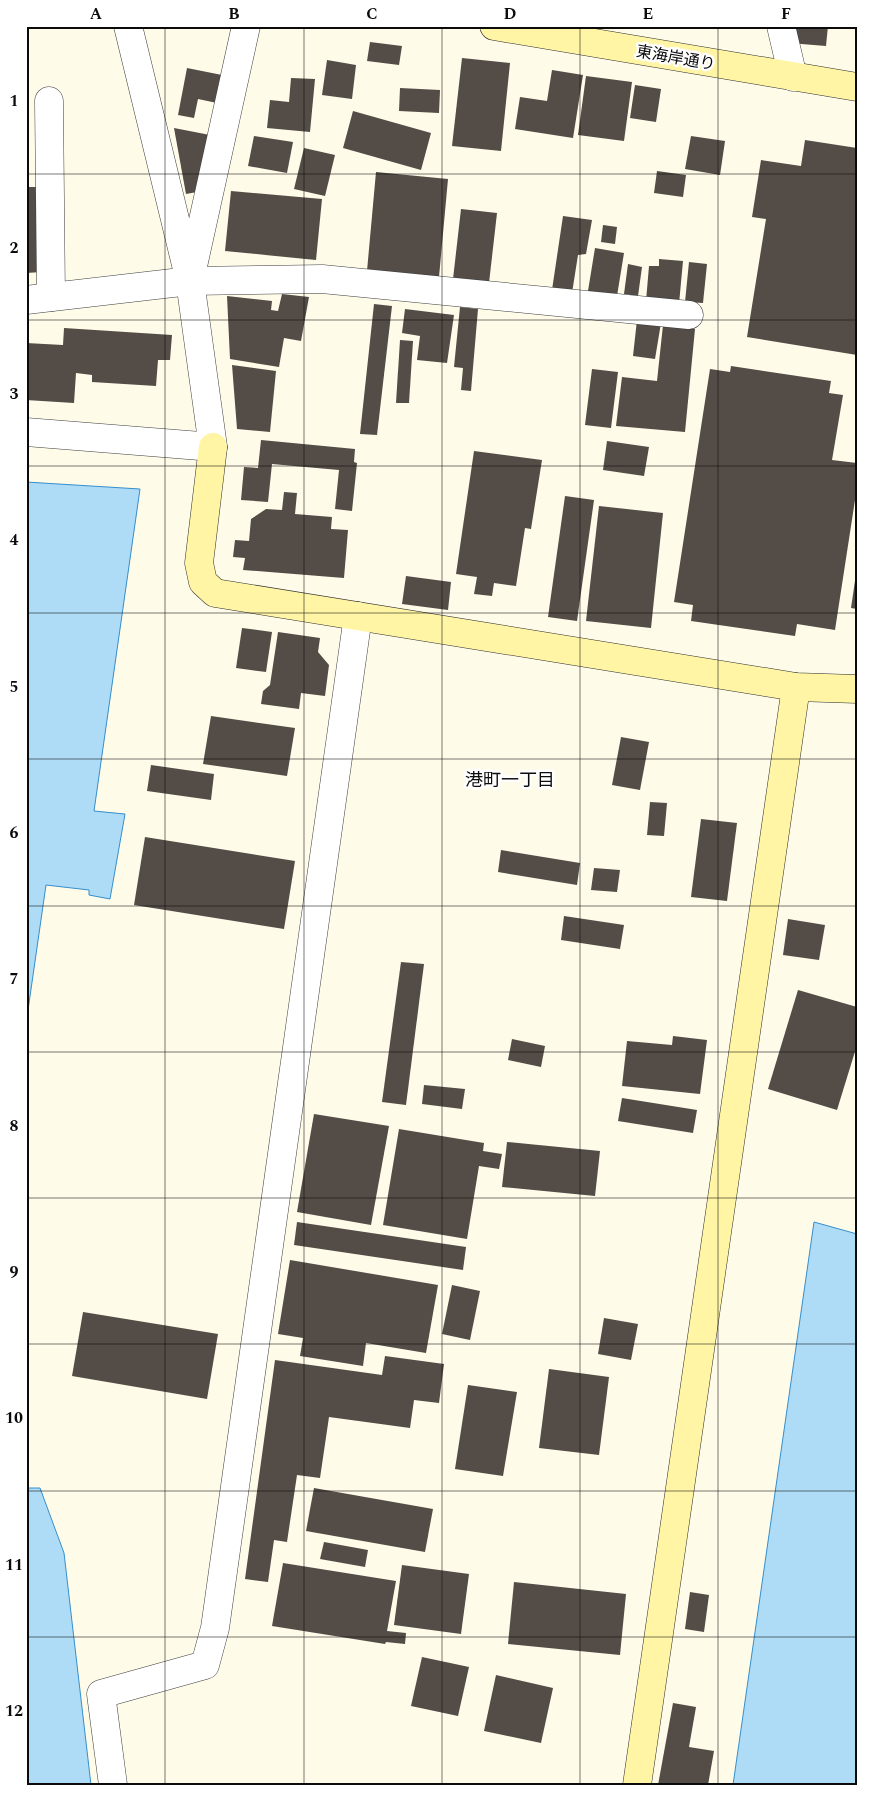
<svg xmlns="http://www.w3.org/2000/svg" width="883" height="1811" viewBox="0 0 883 1811" font-family="Spectral,'Noto Sans JP',serif">
	<style>
		.water { fill: #aedbf6; stroke: #348fcd }
		.building { fill: #534c47 }
		.lines { fill: none; stroke-linecap: round; stroke-linejoin: round }
		.street-casing { stroke: #3e3e3e; stroke-width: 29 }
		.secondary-casing { stroke: #2d2d2d; stroke-width: 29 }
		.street { stroke: #fff; stroke-width: 28 }
		.secondary { stroke: #fff5a4; stroke-width: 28 }
		.grid { fill: none; stroke: #0b0b0b; stroke-width: 1; stroke-opacity: 0.55 }
		.labels { text-anchor: middle; stroke-width: 5; stroke-linejoin: round; paint-order: stroke }
		.street-label { font-size: 16px; fill: #0b0b0b; stroke: #fff }
		.neighbourhood-label { font-size: 18px; fill: #0b0b0b; stroke: #fff }
		.neatline { fill: none; stroke: #0b0b0b; stroke-width: 2 }
		.grid-label { font-size: 16px; text-anchor: middle; font-weight: bold; fill: #0b0b0b }
	</style>
	<rect width="100%" height="100%" fill="#fffbe9"/>
	<!-- water -->
	<g class="water">
		<polygon points="26,482 140,489 94,811 125,814 110,899 89,895 89,890 46,885 26,1024"/>
		<polygon points="814,1222 857,1234 857,1785 733,1785"/>
		<polygon points="26,1488 40,1488 64,1553 91,1785 26,1785"/>
	</g>
	<!-- building -->
	<g class="building">
		<polygon points="791,26 828,26 826,46 789,43"/>
		<polygon points="370,42 402,46 399,65 367,61"/>
		<polygon points="462,58 510,63 501,151 452,146"/>
		<polygon points="327,60 356,65 352,99 322,95"/>
		<polygon points="187,68 222,75 217,103 198,99 194,118 178,115"/>
		<polygon points="552,70 583,75 573,138 515,129 520,97 547,101"/>
		<polygon points="586,76 632,82 624,141 578,135"/>
		<polygon points="291,78 315,79 310,132 267,128 270,100 289,102"/>
		<polygon points="635,85 661,89 656,122 630,118"/>
		<polygon points="400,88 440,90 439,113 399,111"/>
		<polygon points="353,111 431,133 421,170 343,148"/>
		<polygon points="174,128 210,135 197,192 186,194"/>
		<polygon points="254,136 293,142 287,173 248,166"/>
		<polygon points="691,136 725,141 720,175 685,169"/>
		<polygon points="805,140 857,148 857,355 747,337 766,219 752,217 761,160 801,166"/>
		<polygon points="304,148 335,155 325,196 294,189"/>
		<polygon points="657,171 686,175 683,197 654,193"/>
		<polygon points="376,172 448,179 439,277 367,271"/>
		<polygon points="26,187 39,187 42,272 26,273"/>
		<polygon points="231,191 322,199 316,260 225,251"/>
		<polygon points="461,209 497,213 489,283 453,279"/>
		<polygon points="563,216 592,220 586,254 578,255 572,293 552,290"/>
		<polygon points="603,225 617,227 615,244 601,242"/>
		<polygon points="595,248 624,253 617,296 588,291"/>
		<polygon points="659,259 683,261 679,304 646,301 649,266 659,266"/>
		<polygon points="689,262 707,264 703,303 685,302"/>
		<polygon points="628,264 642,267 638,296 624,294"/>
		<polygon points="282,294 309,297 301,341 284,338 279,367 230,359 227,296 272,301 271,310 278,311"/>
		<polygon points="374,304 392,306 377,435 360,434"/>
		<polygon points="460,307 478,309 471,391 461,390 463,368 454,367"/>
		<polygon points="405,309 454,315 447,363 417,360 420,336 402,333"/>
		<polygon points="637,320 661,323 655,359 633,356"/>
		<polygon points="663,325 695,329 685,432 616,426 622,377 657,381"/>
		<polygon points="64,328 172,335 170,360 158,360 156,386 92,382 92,375 76,373 74,403 26,400 26,343 63,345"/>
		<polygon points="400,340 413,341 409,403 396,403"/>
		<polygon points="232,365 276,371 270,432 237,429"/>
		<polygon points="731,366 831,381 829,393 843,395 832,460 857,463 857,487 835,630 797,624 795,636 691,621 693,605 674,602 710,369 730,372"/>
		<polygon points="592,369 618,372 611,428 585,425"/>
		<polygon points="261,440 355,449 354,462 357,463 352,511 335,509 339,470 272,464 268,502 241,500 244,467 258,468"/>
		<polygon points="607,441 649,447 644,476 603,470"/>
		<polygon points="474,451 542,460 531,529 525,528 516,586 494,583 492,596 474,594 477,577 456,574"/>
		<polygon points="284,492 297,493 295,514 332,517 331,529 348,530 344,578 243,570 245,558 233,557 235,540 249,541 251,519 266,509 282,510"/>
		<polygon points="565,496 594,500 577,621 548,617"/>
		<polygon points="599,506 663,513 651,628 586,621"/>
		<polygon points="856,574 857,574 857,609 851,608"/>
		<polygon points="406,576 451,582 448,610 402,604"/>
		<polygon points="242,628 272,632 266,672 236,668"/>
		<polygon points="278,632 320,638 318,652 329,665 325,696 301,693 299,709 261,704 263,691 270,685"/>
		<polygon points="211,716 295,728 287,776 203,764"/>
		<polygon points="621,737 649,742 640,790 612,785"/>
		<polygon points="151,765 214,774 211,800 147,791"/>
		<polygon points="650,802 667,803 664,836 647,835"/>
		<polygon points="701,819 737,823 727,901 691,897"/>
		<polygon points="145,837 295,861 284,929 134,905"/>
		<polygon points="501,850 580,863 577,885 498,872"/>
		<polygon points="594,868 620,870 617,892 591,890"/>
		<polygon points="564,916 624,925 620,949 561,940"/>
		<polygon points="788,919 825,925 819,960 783,955"/>
		<polygon points="401,962 424,964 406,1105 382,1102"/>
		<polygon points="798,990 857,1007 857,1045 837,1110 768,1089"/>
		<polygon points="673,1036 707,1040 700,1094 622,1086 627,1041 672,1045"/>
		<polygon points="512,1039 545,1046 541,1067 508,1060"/>
		<polygon points="424,1085 465,1089 462,1109 422,1104"/>
		<polygon points="622,1098 697,1110 693,1133 618,1121"/>
		<polygon points="314,1114 389,1126 371,1225 297,1212"/>
		<polygon points="399,1129 484,1143 483,1151 502,1154 499,1169 479,1166 467,1239 383,1225"/>
		<polygon points="507,1142 600,1151 595,1196 502,1187"/>
		<polygon points="297,1222 466,1247 463,1270 294,1245"/>
		<polygon points="290,1260 438,1285 426,1353 366,1343 363,1366 300,1356 303,1338 278,1334"/>
		<polygon points="452,1285 480,1291 470,1340 442,1334"/>
		<polygon points="83,1312 218,1334 207,1399 72,1376"/>
		<polygon points="604,1318 638,1324 631,1360 598,1354"/>
		<polygon points="385,1356 444,1364 439,1403 414,1400 410,1428 329,1417 320,1478 297,1475 287,1542 274,1540 268,1582 245,1579 275,1360 382,1375"/>
		<polygon points="549,1369 609,1377 599,1455 539,1448"/>
		<polygon points="468,1385 517,1392 503,1476 455,1469"/>
		<polygon points="314,1488 433,1509 425,1552 306,1531"/>
		<polygon points="324,1542 368,1550 365,1567 320,1559"/>
		<polygon points="283,1563 396,1581 387,1631 406,1633 405,1644 386,1642 385,1644 272,1626"/>
		<polygon points="402,1565 469,1574 461,1634 394,1625"/>
		<polygon points="514,1582 626,1594 620,1655 508,1644"/>
		<polygon points="690,1592 709,1595 704,1632 685,1629"/>
		<polygon points="422,1657 469,1667 458,1716 411,1706"/>
		<polygon points="496,1675 553,1688 541,1743 484,1731"/>
		<polygon points="673,1703 696,1707 689,1747 714,1751 708,1785 658,1785"/>
	</g>
	<g class="lines">
		<!-- street casing -->
		<g class="street-casing">
			<g id="street">
				<polyline points="781,26 793,77"/>
				<polyline points="49,101 51,297"/>
				<polyline points="191,275 246,26"/>
				<polyline points="26,300 190,281 322,279 689,315"/>
				<polyline points="26,432 213,447 190,281 128,26"/>
				<polyline points="113,1785 101,1694 205,1665 215,1628 358,616"/>
			</g>
		</g>
		<!-- secondary casing -->
		<g class="secondary-casing">
			<g id="secondary">
				<polyline points="494,26 857,87"/>
				<polyline points="213,447 199,563 203,582 215,593 796,687 857,689"/>
				<polyline points="637,1785 796,687"/>
			</g>
		</g>
		<!-- street -->
		<use href="#street" class="street"/>
		<!-- secondary -->
		<use href="#secondary" class="secondary"/>
	</g>
	<!-- grid -->
	<path class="grid" d="M165,26V1785M304,26V1785M442,26V1785M580,26V1785M718,26V1785M26,174H857M26,320H857M26,466H857M26,613H857M26,759H857M26,906H857M26,1052H857M26,1198H857M26,1344H857M26,1491H857M26,1637H857"/>
	<g class="labels">
		<!-- street labels -->
		<g class="street-label">
			<text transform="translate(676 57) rotate(10)" y="6">東海岸通り</text>
		</g>
		<!-- neighbourhood labels -->
		<g class="neighbourhood-label">
			<text x="510" y="786">港町一丁目</text>
		</g>
	</g>
	<!-- border -->
	<rect width="883" height="1811" fill="none" stroke="#ffffff" stroke-width="55"/>
	<rect x="28" y="28" width="828" height="1756" class="neatline"/>
	<g class="grid-label">
		<text x="96" y="19">A</text>
		<text x="234" y="19">B</text>
		<text x="372" y="19">C</text>
		<text x="510" y="19">D</text>
		<text x="648" y="19">E</text>
		<text x="786" y="19">F</text>
		<text x="14" y="106">1</text>
		<text x="14" y="253">2</text>
		<text x="14" y="399">3</text>
		<text x="14" y="545">4</text>
		<text x="14" y="692">5</text>
		<text x="14" y="838">6</text>
		<text x="14" y="984">7</text>
		<text x="14" y="1131">8</text>
		<text x="14" y="1277">9</text>
		<text x="14" y="1423">10</text>
		<text x="14" y="1570">11</text>
		<text x="14" y="1716">12</text>
	</g>
</svg>
